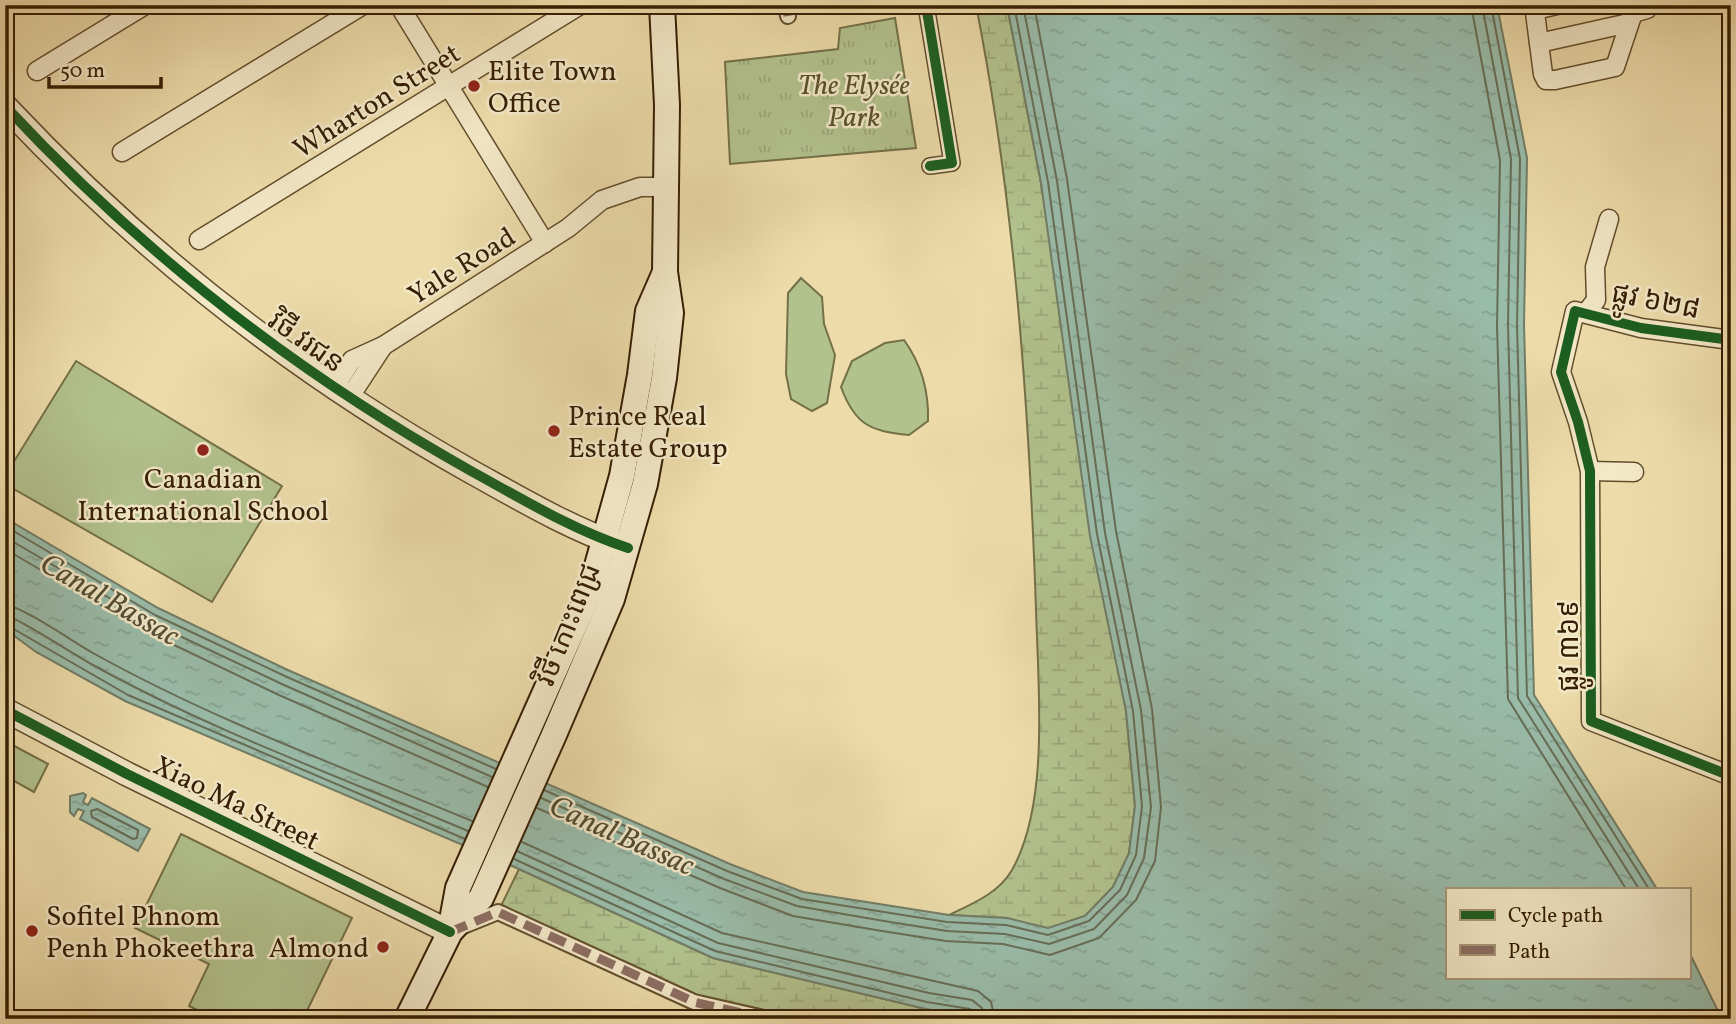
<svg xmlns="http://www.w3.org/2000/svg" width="1736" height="1024" viewBox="0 0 1736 1024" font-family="Vollkorn,'Noto Sans Khmer',serif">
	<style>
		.green { fill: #b2c28d; stroke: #747048; stroke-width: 2 }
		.wetland { fill: url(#wetland-marsh); stroke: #747048; stroke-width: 2 }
		.park { fill: url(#park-tufts); stroke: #747048; stroke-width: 2 }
		.water { fill: url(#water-ripples); stroke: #717d67; stroke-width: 2 }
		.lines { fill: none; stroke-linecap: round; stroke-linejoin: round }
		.shore { stroke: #676d56; stroke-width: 2 }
		.pedestrian-casing { stroke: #634e2c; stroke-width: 18 }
		.minor-casing { stroke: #634e2c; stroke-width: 21 }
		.tertiary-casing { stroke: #634e2c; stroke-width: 26 }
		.secondary-casing { stroke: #351e02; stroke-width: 28 }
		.pedestrian { stroke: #f3e8c8; stroke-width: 14 }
		.minor { stroke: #f3e8c8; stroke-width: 18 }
		.tertiary { stroke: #f3e8c8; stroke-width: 23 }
		.secondary { stroke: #f3e8c8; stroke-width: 24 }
		.quiet { stroke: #8d6e63; stroke-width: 9; stroke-dasharray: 18 9; stroke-linecap: butt }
		.cycleway-casing { stroke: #f3e8c8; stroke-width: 15 }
		.cycleway { stroke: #1b5e20; stroke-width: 10 }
		.poi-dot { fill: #8f2418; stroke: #f3e8c8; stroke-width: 2.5 }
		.labels { text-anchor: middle; stroke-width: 5; stroke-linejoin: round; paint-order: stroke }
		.poi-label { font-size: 28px; fill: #351e02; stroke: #f3e8c8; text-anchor: start }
		.park-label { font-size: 28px; font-style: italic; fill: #5a4f2c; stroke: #f3e8c8 }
		.street-label { font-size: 28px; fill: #351e02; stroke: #f3e8c8 }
		.water-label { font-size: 30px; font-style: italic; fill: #534d34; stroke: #f3e8c8 }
	</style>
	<defs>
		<pattern id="wetland-marsh" width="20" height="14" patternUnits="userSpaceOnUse" patternTransform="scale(1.75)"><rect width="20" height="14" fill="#b2c28d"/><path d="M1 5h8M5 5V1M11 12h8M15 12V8" fill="none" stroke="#9aa678"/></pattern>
		<pattern id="park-tufts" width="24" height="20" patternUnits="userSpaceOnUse" patternTransform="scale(1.75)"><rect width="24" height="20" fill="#b2c28d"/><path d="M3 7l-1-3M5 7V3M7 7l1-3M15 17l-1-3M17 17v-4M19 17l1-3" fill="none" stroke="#9aa678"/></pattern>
		<pattern id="water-ripples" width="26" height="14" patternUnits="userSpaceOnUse" patternTransform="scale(1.75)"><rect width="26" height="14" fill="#99bcaa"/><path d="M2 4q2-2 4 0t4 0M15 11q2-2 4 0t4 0" fill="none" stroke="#84a191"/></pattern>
	</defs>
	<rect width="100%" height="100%" fill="#eddcaa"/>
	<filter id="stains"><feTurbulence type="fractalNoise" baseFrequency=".00286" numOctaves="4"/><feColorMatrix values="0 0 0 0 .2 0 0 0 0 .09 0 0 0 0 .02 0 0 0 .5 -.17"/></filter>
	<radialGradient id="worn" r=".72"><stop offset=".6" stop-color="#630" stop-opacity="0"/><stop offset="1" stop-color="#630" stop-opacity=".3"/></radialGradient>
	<!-- green -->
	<g class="green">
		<polygon points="801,278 822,297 824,324 835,355 827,403 812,411 791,399 786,374 788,293"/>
		<path d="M904,340C922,365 929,391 928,421L909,435C870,431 855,425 841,387L852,361L885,343Z"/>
		<polygon points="76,361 282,486 212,602 5,484 5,476"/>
		<polygon points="5,741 48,764 34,792 5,776"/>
		<polygon points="181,834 352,918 303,1019 215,1019 189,1006 209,964 135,928"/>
	</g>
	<!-- wetland -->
	<g class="wetland">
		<path d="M976,5H1007L1041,183L1126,711L1135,806L1129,854L1113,887L1085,916L1048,929L1007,918L949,915C972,904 999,893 1012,870C1050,803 1038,685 1036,609C1029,408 1015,203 976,5Z"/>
		<polygon points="519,869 713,958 926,1009 985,1019 768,1019 694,1002 498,912"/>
	</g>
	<!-- park -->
	<polygon class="park" points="895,18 916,148 730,164 725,62 838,49 840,28"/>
	<!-- water -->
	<g class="water">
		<polygon points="1007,5 1497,5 1527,158 1524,325 1534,695 1657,889 1447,889 1447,977 1689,977 1689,952 1722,1019 985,1019 926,1009 713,958 519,869 125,701 36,652 5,629 5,518 158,608 290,671 730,864 803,892 949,915 1007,918 1048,928 1085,916 1113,887 1129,853 1135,806 1126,711 1090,536 1041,183"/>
		<polygon points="83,793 86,795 83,802 88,805 92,798 150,829 138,851 80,819 84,811 78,809 74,816 70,812 70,796"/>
	</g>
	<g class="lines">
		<!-- shore -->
		<g class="shore">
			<polyline points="1471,5 1500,160 1497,326 1508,699 1626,889"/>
			<polyline points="1482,5 1511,159 1508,325 1518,698 1639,889"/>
			<polyline points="1491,5 1520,159 1517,325 1527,696 1649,889"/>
			<polyline points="5,526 155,615 287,677 496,769"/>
			<polyline points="5,537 152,623 284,685 492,777"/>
			<polyline points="5,549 147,632 279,695 488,787"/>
			<path d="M5,605C20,605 75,643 93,653C213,720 345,768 472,821"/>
			<path d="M5,615C15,616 78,657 93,665C212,731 343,778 468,831"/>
			<polyline points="5,624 128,695 465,839"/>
			<polyline points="544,790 727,871 802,899 947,922 1006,925 1048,935 1089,921 1120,890 1136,855 1142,806 1133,711 1097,534 1048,182 1014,5"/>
			<polyline points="541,798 724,879 797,906 884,921 947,931 1005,934 1049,944 1094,929 1127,895 1144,858 1151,807 1141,710 1105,533 1057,181 1023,5"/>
			<polyline points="537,808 720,888 793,916 882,931 946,941 1003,944 1050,955 1099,938 1136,900 1155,861 1161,807 1152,709 1116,531 1067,179 1034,5"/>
			<polygon points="97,809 138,830 137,838 133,839 92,817 91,811"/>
			<polyline points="522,842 722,933 978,991 991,1002 995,1019"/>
			<polyline points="517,851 718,943 929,993 972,1000 982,1008 984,1019"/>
			<polyline points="514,859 715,951 927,1002 970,1009 976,1019"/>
		</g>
		<!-- pedestrian casing -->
		<g class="pedestrian-casing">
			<g id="pedestrian">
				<polyline points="786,5 788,16"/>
				<polyline points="926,5 952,163 930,166"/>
				<polyline points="461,927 498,912 694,1002 768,1019"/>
			</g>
		</g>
		<!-- minor casing -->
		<g class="minor-casing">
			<g id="minor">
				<polyline points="399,5 545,243"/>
				<polyline points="1534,5 1543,74 1546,80 1555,80 1615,67 1633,13 1647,9 1648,5"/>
				<polyline points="1535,10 1557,5"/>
				<polyline points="1539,43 1629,23"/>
				<polyline points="37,71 145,5"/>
				<polyline points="122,152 363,5"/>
				<polyline points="199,240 580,5"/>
				<polyline points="1586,313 1596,300 1595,267 1609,219"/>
				<polyline points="1731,340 1641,328 1575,311 1561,372 1578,422 1590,471 1591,721 1731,776"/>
				<polyline points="334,388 352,360 383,346 568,228 602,200 640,187 667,187"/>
				<polyline points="349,398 383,346"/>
				<polyline points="1590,471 1634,472"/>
			</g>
		</g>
		<!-- tertiary casing -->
		<g class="tertiary-casing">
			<g id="tertiary">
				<path d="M5,106C141,251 297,374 470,471C519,498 569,528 622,546"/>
				<polyline points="5,710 127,774 450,932"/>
			</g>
		</g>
		<!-- secondary casing -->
		<g class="secondary-casing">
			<g id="secondary">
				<polyline points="450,931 458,888 590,591 622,476 640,375 648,311 665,272"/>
				<polyline points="407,1019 450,932 481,898 553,737 612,599 645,484 664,378 671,313 665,272 667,105 662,5"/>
			</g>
		</g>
		<!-- pedestrian -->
		<use href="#pedestrian" class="pedestrian"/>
		<!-- minor -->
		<use href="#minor" class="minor"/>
		<!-- tertiary -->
		<use href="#tertiary" class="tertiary"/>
		<!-- secondary -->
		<use href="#secondary" class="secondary"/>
		<!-- quiet -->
		<g class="quiet">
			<polyline points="786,5 788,16"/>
			<polyline points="450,932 498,912 694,1002 768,1019"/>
		</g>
		<!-- cycleway casing -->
		<g class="cycleway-casing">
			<g id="cycleway">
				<polyline points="926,5 952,163 930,166"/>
				<path d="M5,106C141,252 297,374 471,471C522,499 573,530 628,548"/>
				<polyline points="1731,340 1641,328 1575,311 1561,372 1578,422 1590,471 1591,721 1731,776"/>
				<polyline points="5,710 127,774 450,932"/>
			</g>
		</g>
		<!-- cycleway -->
		<use href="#cycleway" class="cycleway"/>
	</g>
	<!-- markers -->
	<g class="poi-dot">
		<circle cx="474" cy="86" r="7"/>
		<circle cx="554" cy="431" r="7"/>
		<circle cx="203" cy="450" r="7"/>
		<circle cx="32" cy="931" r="7"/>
		<circle cx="383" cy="947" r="7"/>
	</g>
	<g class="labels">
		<!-- poi labels -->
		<g class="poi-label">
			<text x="488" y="80">Elite Town<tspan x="488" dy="32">Office</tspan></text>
			<text x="568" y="425">Prince Real<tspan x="568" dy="32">Estate Group</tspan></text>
			<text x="203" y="488" text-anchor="middle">Canadian<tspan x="203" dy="32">International School</tspan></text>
			<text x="46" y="925">Sofitel Phnom<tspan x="46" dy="32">Penh Phokeethra</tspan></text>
			<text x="369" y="957" text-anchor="end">Almond</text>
		</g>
		<!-- park labels -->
		<g class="park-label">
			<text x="854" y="94">The Elysée<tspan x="854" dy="32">Park</tspan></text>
		</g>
		<!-- street labels -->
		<g class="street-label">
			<text transform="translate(376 100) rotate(-32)" y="10">Wharton Street</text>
			<text transform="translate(461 265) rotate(-32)" y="10">Yale Road</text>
			<text transform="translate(1656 300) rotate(11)" y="10">ផ្លូវ ៦២៨</text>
			<text transform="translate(307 341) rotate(35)" y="10">វិថី វរជន</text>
			<text transform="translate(567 624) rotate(-68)" y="10">វិថី កោះពេជ្រ</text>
			<text transform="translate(1568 646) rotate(-90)" y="10">ផ្លូវ ៣៦៩</text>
			<text transform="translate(237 802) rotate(26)" y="10">Xiao Ma Street</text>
		</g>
		<!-- water labels -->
		<g class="water-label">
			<text transform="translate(110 599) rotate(30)" y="10">Canal Bassac</text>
			<text transform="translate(622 835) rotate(24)" y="10">Canal Bassac</text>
		</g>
	</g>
	<!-- margin -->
	<rect width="1736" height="1024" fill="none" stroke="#eddcaa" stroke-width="28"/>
	<rect x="7" y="7" width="1722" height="1010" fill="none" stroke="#351e02" stroke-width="3.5"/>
	<rect x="14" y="14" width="1708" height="996" fill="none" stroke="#351e02" stroke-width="2"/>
	<!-- legend -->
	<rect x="1446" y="888" width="245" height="91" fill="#f3e8c8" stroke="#a79779" stroke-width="2"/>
	<rect x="1460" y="910" width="35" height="10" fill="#1b5e20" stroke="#a79779" stroke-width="2"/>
	<text x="1508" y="922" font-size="21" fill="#351e02">Cycle path</text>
	<rect x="1460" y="945" width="35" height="10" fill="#8d6e63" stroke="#a79779" stroke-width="2"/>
	<text x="1508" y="958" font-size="21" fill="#351e02">Path</text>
	<!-- scale -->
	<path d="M49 77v10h112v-10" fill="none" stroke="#351e02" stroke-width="3.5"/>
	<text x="60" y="77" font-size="21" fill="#351e02" stroke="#f3e8c8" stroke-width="5" paint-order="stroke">50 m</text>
	<rect width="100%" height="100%" filter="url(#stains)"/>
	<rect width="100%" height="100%" fill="url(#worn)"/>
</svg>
